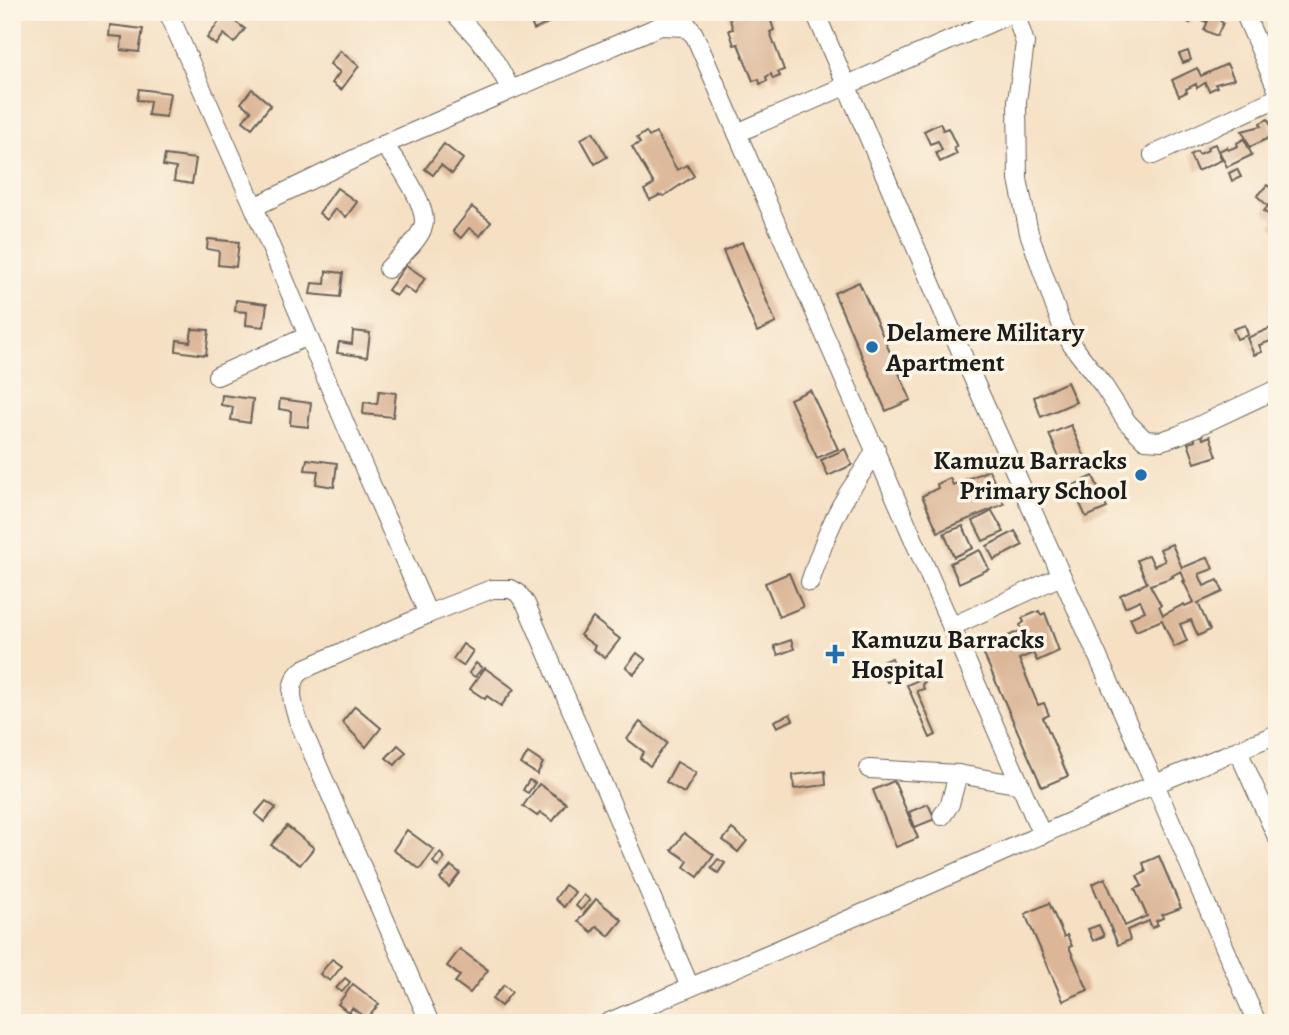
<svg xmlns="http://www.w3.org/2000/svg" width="1289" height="1035" viewBox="0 0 1289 1035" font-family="Alegreya,serif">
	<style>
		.building { fill: #dcb697; fill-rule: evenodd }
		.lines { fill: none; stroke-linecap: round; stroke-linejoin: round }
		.minor-casing { stroke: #686157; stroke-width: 20 }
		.minor { stroke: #fff; stroke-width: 18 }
		.poi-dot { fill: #1f6fb2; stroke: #fcf5e5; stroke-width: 2.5 }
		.labels { text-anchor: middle; stroke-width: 7; stroke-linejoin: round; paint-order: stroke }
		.poi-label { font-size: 26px; font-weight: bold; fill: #1c1c1c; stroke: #fcf5e5; text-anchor: start }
	</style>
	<rect width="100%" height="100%" fill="#fcf5e5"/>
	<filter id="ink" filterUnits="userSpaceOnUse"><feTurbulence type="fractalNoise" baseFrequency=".0143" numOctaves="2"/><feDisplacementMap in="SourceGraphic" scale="14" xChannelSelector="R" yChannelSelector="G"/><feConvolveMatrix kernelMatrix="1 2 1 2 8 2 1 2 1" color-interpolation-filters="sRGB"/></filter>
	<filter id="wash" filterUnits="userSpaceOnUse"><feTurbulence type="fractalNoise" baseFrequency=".00686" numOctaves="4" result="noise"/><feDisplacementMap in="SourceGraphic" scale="28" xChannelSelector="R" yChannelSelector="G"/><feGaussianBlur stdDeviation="1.57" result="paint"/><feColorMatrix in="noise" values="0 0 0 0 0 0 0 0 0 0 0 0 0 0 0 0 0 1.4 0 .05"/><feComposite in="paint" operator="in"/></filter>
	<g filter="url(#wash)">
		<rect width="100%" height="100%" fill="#f5e0c4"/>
		<g id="blocks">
			<!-- building -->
			<g class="building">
				<polygon points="546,12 550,22 534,30 529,18 534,15 536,20 543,17 542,14"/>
				<polygon points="727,12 763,12 764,17 769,15 774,30 770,32 784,70 778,72 780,76 773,79 771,74 766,77 767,81 760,84 759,79 753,81 738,44 734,45 729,30 733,29"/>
				<polygon points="1181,12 1211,12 1206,22 1193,16 1190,23 1179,17"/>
				<polygon points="225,14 245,29 234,43 224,34 216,45 207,38"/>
				<polygon points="1211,14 1223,23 1217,36 1204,30"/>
				<polygon points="110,25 143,29 139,52 121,50 122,37 109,36"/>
				<polygon points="340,51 359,66 341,90 332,83 340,72 330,64"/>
				<polygon points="1188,51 1191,60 1183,63 1179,54"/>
				<polygon points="1227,64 1234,79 1215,84 1217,87 1209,91 1205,83 1197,88 1196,84 1186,89 1187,92 1179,96 1172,80 1197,68 1201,76"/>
				<polygon points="139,89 170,93 166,117 148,115 150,101 137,100"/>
				<polygon points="252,89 271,105 252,128 243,121 251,111 241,103"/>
				<polygon points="1268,119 1275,135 1250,147 1242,131 1261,126 1260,123"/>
				<polygon points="940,123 943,130 948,128 957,147 954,148 957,154 940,162 936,153 942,150 938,141 930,144 924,131"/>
				<polygon points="593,132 607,157 595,164 581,139"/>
				<polygon points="646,132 649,137 656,133 677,170 687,165 694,176 664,196 660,195 650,200 644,190 654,184 632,147 640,143 637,138"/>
				<polygon points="1244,139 1252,155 1227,167 1219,151 1227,147 1228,150 1238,146 1237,143"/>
				<polygon points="444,144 463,159 452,174 441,165 433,175 425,169"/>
				<polygon points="1215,144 1222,160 1197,171 1190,155 1197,151 1199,154 1204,152 1208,150 1207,147"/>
				<polygon points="165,155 196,159 192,184 174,181 176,168 163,166"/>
				<polygon points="1237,169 1241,177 1232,181 1229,173"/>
				<polygon points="1267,185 1272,189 1274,186 1277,189 1277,195 1274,199 1277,202 1277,230 1271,225 1275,220 1264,211 1268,206 1257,196"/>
				<polygon points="337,188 357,202 346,217 335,209 327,220 319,213"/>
				<polygon points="472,207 491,222 480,236 469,228 461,238 453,231"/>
				<polygon points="208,239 239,242 236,267 218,265 219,251 207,249"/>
				<polygon points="742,242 776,323 757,332 723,251"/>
				<polygon points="406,265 425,278 415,294 404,286 396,296 388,290"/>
				<polygon points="326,271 343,273 340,297 310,294 312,283 325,284"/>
				<polygon points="859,282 911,400 886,411 834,293"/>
				<polygon points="236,300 267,304 264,327 246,325 247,312 235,311"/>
				<polygon points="1245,325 1248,335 1237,339 1233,329"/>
				<polygon points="1273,327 1277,343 1273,344 1271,341 1259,345 1262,352 1254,355 1247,338"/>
				<polygon points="192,329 209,330 206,355 176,351 177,340 190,342"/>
				<polygon points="353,331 370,333 367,357 337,353 339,342 352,344"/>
				<polygon points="1067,382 1076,402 1041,417 1034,397"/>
				<polygon points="810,390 838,449 817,458 790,399"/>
				<polygon points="379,391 396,393 393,417 363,414 364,402 377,404"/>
				<polygon points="222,395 253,399 250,423 231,420 233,407 221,405"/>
				<polygon points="280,399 311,403 308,427 290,425 291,411 279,409"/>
				<polygon points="1071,425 1085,458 1063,467 1049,434"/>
				<polygon points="1202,435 1203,439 1210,436 1217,456 1195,463 1188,443 1195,441 1195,437"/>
				<polygon points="845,449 852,465 828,476 821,460"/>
				<polygon points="307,459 337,463 334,487 316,484 318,471 305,470"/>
				<polygon points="989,470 1004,504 938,532 922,496 938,488 937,484 950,478 953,485"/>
				<polygon points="1093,476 1107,508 1086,517 1072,486"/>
				<polygon points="992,511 1004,532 983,541 973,521"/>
				<polygon points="963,526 973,548 954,557 944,533"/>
				<polygon points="1015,531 1023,545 994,560 987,546"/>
				<path d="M1172,544L1182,568L1208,557L1213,569L1199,574L1204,586L1218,580L1223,592L1198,603L1210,630L1198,636L1191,620L1180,624L1187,641L1174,647L1162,620L1136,631L1130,618L1145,611L1140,600L1125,607L1120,595L1147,583L1137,560L1149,555L1154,566L1165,561L1160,549ZM1181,571L1185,581H1183L1194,602L1185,606L1184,604L1163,615L1159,606L1161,605L1150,585L1173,577L1172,576Z"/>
				<polygon points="980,550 989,569 959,583 950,563"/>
				<polygon points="789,573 803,607 779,617 765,583"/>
				<polygon points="1039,611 1041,615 1045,613 1059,651 1037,661 1033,653 1019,659 1038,705 1044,703 1049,715 1043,718 1068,776 1042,787 981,648 1022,630 1020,625 1024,622 1022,618"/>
				<polygon points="593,618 620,639 605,658 593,649 595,646 580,635"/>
				<polygon points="791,640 794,649 778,655 774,646"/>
				<polygon points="463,644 473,651 463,666 453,659"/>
				<polygon points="637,653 646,660 634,674 626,667"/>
				<polygon points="892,658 899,678 887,682 885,677 890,675 884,661"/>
				<polygon points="476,663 482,668 475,677 469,673"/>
				<polygon points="485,668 514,689 501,706 487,696 485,699 470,689"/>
				<polygon points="923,678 925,682 922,684 924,689 917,691 936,735 930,738 907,685"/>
				<polygon points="355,706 381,728 366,747 342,722"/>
				<polygon points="790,714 793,720 777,727 774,721"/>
				<polygon points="640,722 667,743 650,766 640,758 644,752 627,739"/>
				<polygon points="398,745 406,752 395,765 386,758"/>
				<polygon points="528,753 543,763 537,774 521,764"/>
				<polygon points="677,762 696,773 684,793 666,782"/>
				<polygon points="825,771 826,785 794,789 793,775"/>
				<polygon points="529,780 535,783 528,793 523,790"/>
				<polygon points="894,781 918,838 896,847 873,790"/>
				<polygon points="539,784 566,803 553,821 540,812 537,816 523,806"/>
				<polygon points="266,801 276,808 264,822 255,814"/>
				<polygon points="928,804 935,819 915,827 909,812"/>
				<polygon points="287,826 314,848 300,865 271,845"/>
				<polygon points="732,829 747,841 738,852 723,840"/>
				<polygon points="407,830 434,850 420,869 393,850"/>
				<polygon points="684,833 714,855 698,877 684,867 688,861 672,850"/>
				<polygon points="440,853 445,858 438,867 433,862"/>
				<polygon points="1159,856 1181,908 1162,915 1163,918 1156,921 1158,925 1152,928 1149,921 1127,930 1130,940 1118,945 1092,884 1105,878 1125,926 1147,916 1135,889 1142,886 1137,876 1146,872 1143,863"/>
				<polygon points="718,859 725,863 718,873 711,868"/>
				<polygon points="451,866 460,873 449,887 440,879"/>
				<polygon points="565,885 575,892 564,907 555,899"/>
				<polygon points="584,895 590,900 581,910 576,906"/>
				<polygon points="596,899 622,920 609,936 597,926 592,932 578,921"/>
				<polygon points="1049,903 1064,937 1067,935 1072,946 1069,947 1088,990 1063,1001 1025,914"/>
				<polygon points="1099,925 1104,936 1093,941 1088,929"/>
				<polygon points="460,949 488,970 470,993 455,982 460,976 447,966"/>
				<polygon points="332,959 342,966 330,981 320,974"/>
				<polygon points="345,978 350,982 342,992 336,988"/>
				<polygon points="353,984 379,1004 367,1019 352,1008 349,1013 338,1004"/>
				<polygon points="504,985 512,992 501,1006 492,999"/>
			</g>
		</g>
	</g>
	<g filter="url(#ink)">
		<use href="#blocks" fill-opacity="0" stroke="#686157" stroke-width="2"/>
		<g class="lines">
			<!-- minor casing -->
			<g class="minor-casing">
				<g id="minor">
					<polyline points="168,12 254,207 354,445 428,614"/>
					<path d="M453,12C480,40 493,53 510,89"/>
					<polyline points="678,12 694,34 737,133 1042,835"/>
					<polyline points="815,12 946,318 1155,784 1257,1023"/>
					<polyline points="1015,12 1025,43 1017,101 1018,179 1029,233 1061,324 1072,345 1103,385 1127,422 1145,440 1161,441 1179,435 1277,389"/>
					<polyline points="1244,12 1277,89"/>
					<polyline points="737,133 1015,12"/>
					<path d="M383,145C396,159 430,208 423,227C418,242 399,257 388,269"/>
					<polyline points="1153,155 1277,98"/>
					<polyline points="254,207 383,145 660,26 685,27 693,34"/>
					<polyline points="217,376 308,336"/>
					<path d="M810,582C820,552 831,521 847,495C857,479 868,466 876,448"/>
					<polyline points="953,626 1061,576"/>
					<polyline points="1238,751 1277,837"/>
					<polyline points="869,769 958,774 1021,785"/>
					<polyline points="942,816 950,804 958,774"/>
					<path d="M430,1023L298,720C292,703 286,682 304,669L428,614L492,589H511L518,593L526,604L690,987"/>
					<polyline points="607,1023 924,887 1155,784 1277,734"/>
				</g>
			</g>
			<!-- minor -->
			<use href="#minor" class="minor"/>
		</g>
	</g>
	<!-- markers -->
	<g class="poi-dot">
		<circle cx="872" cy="347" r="7"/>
		<circle cx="1141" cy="475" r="7"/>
		<path d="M831.5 643.5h7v7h7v7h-7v7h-7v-7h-7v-7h7z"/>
	</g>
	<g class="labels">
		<!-- poi labels -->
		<g class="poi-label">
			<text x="886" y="341">Delamere Military<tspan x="886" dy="30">Apartment</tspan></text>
			<text x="1127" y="469" text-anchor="end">Kamuzu Barracks<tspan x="1127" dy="30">Primary School</tspan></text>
			<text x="851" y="648">Kamuzu Barracks<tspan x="851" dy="30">Hospital</tspan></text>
		</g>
	</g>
	<!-- margin -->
	<rect width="1289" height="1035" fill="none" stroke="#fcf5e5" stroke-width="42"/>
</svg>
